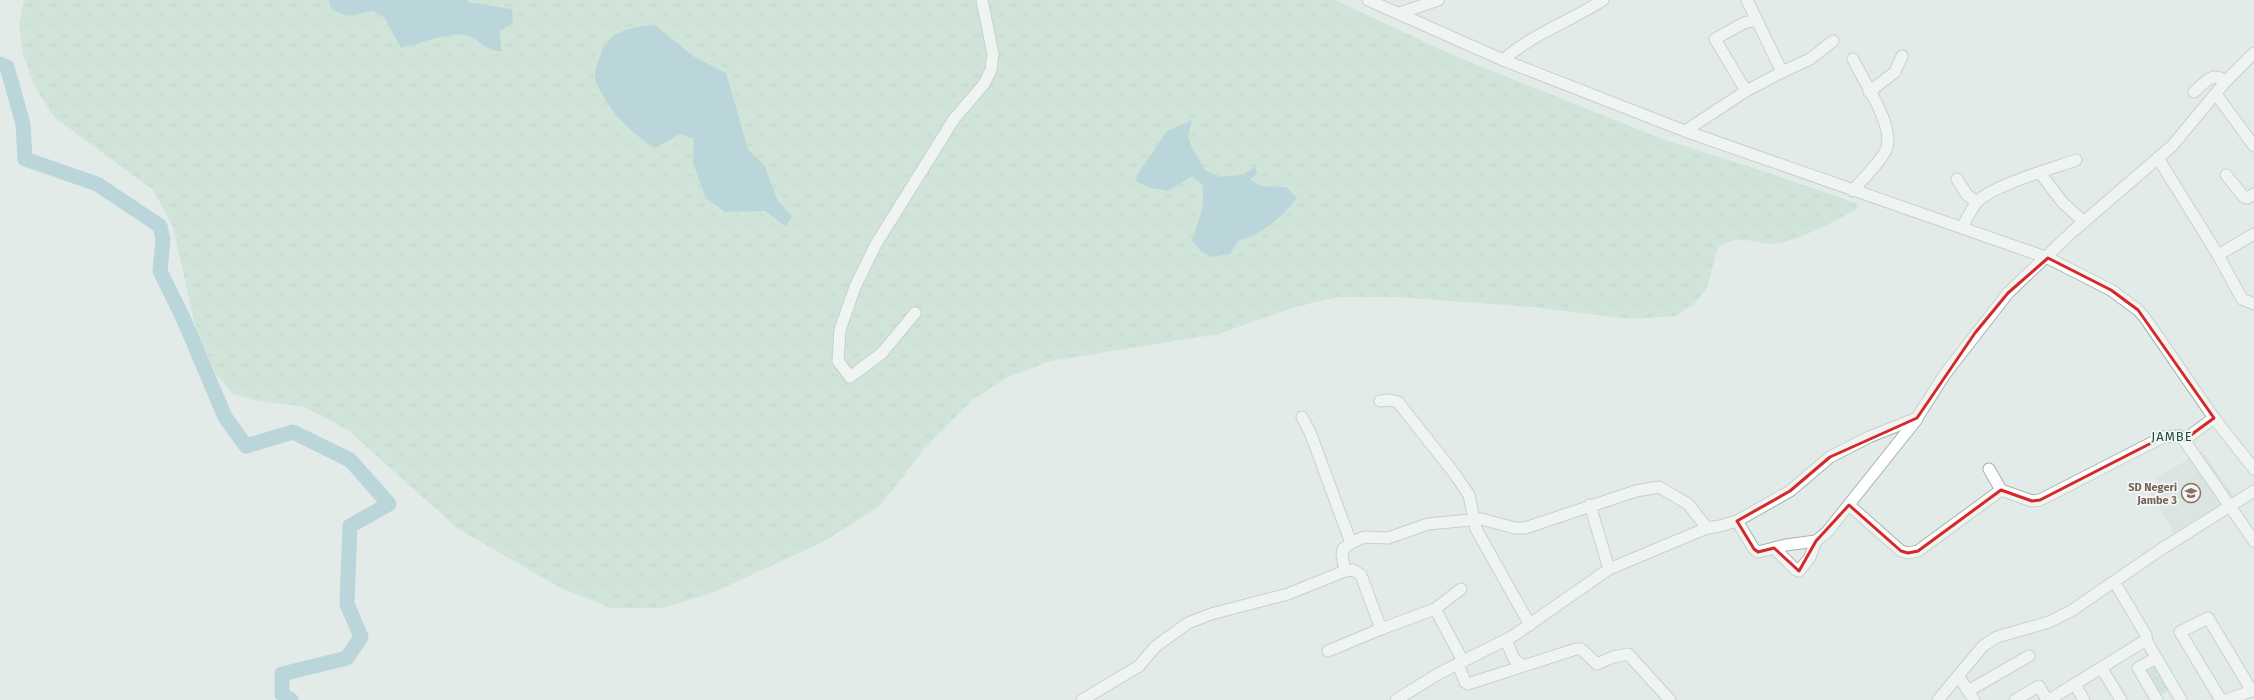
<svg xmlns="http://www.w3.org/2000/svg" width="2254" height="700" viewBox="0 0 2254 700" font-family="'Fira Sans',sans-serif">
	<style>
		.built { fill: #d0dbd7 }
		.grass { fill: url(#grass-tufts) }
		.park { fill: url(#park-crowns) }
		.water { fill: #8dbdcd }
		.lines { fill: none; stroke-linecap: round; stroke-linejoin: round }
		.river { stroke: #8dbdcd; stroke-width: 15 }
		.minor-casing { stroke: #a5b3af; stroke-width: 13 }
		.minor { stroke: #fff; stroke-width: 11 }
		.marked { fill: none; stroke: #d62828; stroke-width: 3; stroke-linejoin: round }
		.labels { text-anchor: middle; stroke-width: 3.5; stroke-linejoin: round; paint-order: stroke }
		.education-label { font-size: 11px; font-weight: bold; fill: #785e54; stroke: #f2f8f6; text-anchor: end }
		.quarter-label { font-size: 13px; letter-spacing: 1px; fill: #204c46; stroke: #f2f8f6 }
	</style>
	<defs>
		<pattern id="grass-tufts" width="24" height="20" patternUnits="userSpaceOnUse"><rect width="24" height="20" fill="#bcdbc7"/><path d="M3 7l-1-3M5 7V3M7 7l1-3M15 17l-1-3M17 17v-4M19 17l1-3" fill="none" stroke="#a1bdac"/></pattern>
		<pattern id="park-crowns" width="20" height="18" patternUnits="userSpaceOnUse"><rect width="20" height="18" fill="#bcdbc7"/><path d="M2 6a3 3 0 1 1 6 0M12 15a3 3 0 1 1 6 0" fill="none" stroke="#a1bdac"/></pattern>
	</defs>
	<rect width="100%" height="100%" fill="#e2ebe8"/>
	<!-- built -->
	<polygon class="built" points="2202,451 2234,496 2174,533 2148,489 2158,483 2155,479"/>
	<!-- grass -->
	<path class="grass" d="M24,0H1335L1457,57L1665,140L1763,171L1856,203L1858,207L1853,211C1829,223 1804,239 1777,243C1755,247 1743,231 1718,247L1707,288L1694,304L1676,316L1628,319L1533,307L1395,297H1337L1292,308L1219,334L1050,361L1006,378L971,401L923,450L880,506L823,542L712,593L662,608H611L561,588L457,528L348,430L304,407L259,401L233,394L216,374L196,330L173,227L153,190L54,117L34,85L23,54L19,23Z"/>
	<!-- park -->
	<polygon class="park" points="2158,665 2171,689 2158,697 2144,673"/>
	<!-- water -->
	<g class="water">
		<path d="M328,0H468V2L512,9L513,23L499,32L502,51C488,53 481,41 469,36C452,30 419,44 401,48L384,17L373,11L348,16L332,10Z"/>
		<path d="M655,25L693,56L726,73L748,149L764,165L778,201L792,216L786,227L765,211L725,212L706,198L693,163L694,139L680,134L655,148C633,134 615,118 602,94C599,88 595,83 595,77C594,70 598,62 600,56C608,30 632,27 655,25Z"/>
		<path d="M1192,120L1188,136L1192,148L1205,170L1219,177L1242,175L1255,167L1257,174L1250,179L1260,186L1286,187L1297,198C1283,216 1262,235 1239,240L1230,254L1211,257L1201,251L1192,241L1203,207V185L1192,176L1168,191L1151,188L1136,182L1137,175L1167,131Z"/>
	</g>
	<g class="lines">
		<!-- river -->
		<polyline class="river" points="0,64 7,67 23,124 25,159 97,184 160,226 163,239 160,271 184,320 225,417 246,446 293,432 350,460 389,504 350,526 347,604 361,637 347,658 282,674 282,694 291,700"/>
		<!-- minor casing -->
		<g class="minor-casing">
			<g id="minor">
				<polyline points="1368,0 1503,60 1685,131 2048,258 2111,290 2138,310 2145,318 2214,418 2254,469"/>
				<polyline points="1400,13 1438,0"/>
				<path d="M1853,59C1863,81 1896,127 1886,150C1879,164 1863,178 1853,191"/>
				<path d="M1503,60C1534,33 1569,22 1603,0"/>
				<polyline points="1782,72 1810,59 1833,41"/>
				<polyline points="1746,91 1715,39 1744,23 1756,20"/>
				<polyline points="1869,92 1895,72 1902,56"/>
				<path d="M2194,92C2206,82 2211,71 2226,81"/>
				<polyline points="2216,94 2254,146"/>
				<polyline points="1685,131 1746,91 1782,72 1747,0"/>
				<polyline points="2158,158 2218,255 2242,299 2254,304"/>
				<polyline points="2040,173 2063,203 2084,222"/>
				<polyline points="2226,175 2244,197 2247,198 2254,194"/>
				<polyline points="1957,179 1967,195 1977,202"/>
				<path d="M1962,227C1967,219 1971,210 1976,203C1990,186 2054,168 2076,160"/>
				<polyline points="2218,255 2254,234"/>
				<polyline points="915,313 882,353 850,377 838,361 840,330 855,287 876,244 954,119 984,84 991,70 993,54 982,0"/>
				<polyline points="1380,401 1390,400 1398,402 1454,473 1469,495 1476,529 1530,625"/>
				<polyline points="1302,417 1310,432 1351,543"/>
				<polyline points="2184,440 2254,541"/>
				<polyline points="1989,469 2001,490 2032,501 2040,500 2163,437 2179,436 2184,440 2214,418"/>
				<polyline points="1590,505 1609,569"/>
				<polyline points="1849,505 1901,551 1908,553 1918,551 2001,490"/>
				<polyline points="1737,521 1754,549 1758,552 1786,545 1816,541 1827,532 1917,419"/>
				<polyline points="1774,548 1796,570 1799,571 1810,557 1816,541"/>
				<polyline points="1345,571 1342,555 1343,549 1351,543 1364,537 1388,538 1428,524 1481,519 1515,528 1525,528 1636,491 1659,487 1688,504 1707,528"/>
				<polyline points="2118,588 2146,635 2146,640"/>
				<polyline points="1435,609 1463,661"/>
				<polyline points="1506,640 1514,659 1522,665"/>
				<polyline points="1328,651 1381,629"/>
				<polyline points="2156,658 2138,668 2157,700"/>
				<polyline points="1458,664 1465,682 1468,684 1576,649 1581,649 1597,664 1613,657 1628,654 1670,700"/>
				<polyline points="2102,669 2121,700"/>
				<polyline points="1959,677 1974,700"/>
				<polyline points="2075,685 2084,700"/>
				<polyline points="1968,691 2029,656"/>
				<polyline points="1082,700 1139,666 1155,647 1188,623 1211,614 1288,594 1345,571 1353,570 1361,575 1381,629 1435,609 1461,589"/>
				<polyline points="1396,700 1438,674 1513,636 1609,569 1707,528 1720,526 1737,521 1790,491 1830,457 1869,437 1917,418 1945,374 2008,293 2072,232 2172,146 2226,81 2254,53"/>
				<polyline points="1938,700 1983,646 1997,637 2049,622 2071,611 2160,550 2254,491"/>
				<polyline points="2015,700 2039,686 2047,700"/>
				<polyline points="2049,700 2146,640 2181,700"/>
				<polyline points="2221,700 2180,632 2208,618 2252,691"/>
				<polyline points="2226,700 2254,690"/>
			</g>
		</g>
		<!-- minor -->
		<use href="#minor" class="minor"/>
	</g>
	<!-- marked area -->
	<path d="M0 0H2254V700H0ZM2048,258L2111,290L2138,310L2214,418L2184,440L2179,436L2163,437L2040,500L2032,501L2001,490L1918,551L1908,553L1901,551L1849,505L1816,541L1799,571L1774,548L1758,552L1754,549L1737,521L1790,491L1830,457L1917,418L1975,333L2008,293Z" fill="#e2ebe8" fill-opacity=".55" fill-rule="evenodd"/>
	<path class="marked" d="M2048,258L2111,290L2138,310L2214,418L2184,440L2179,436L2163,437L2040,500L2032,501L2001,490L1918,551L1908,553L1901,551L1849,505L1816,541L1799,571L1774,548L1758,552L1754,549L1737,521L1790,491L1830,457L1917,418L1975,333L2008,293Z"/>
	<!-- icons -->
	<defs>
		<g id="school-ring" transform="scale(1)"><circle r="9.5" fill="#f2f8f6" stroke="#8d6e63" stroke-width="1.5"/><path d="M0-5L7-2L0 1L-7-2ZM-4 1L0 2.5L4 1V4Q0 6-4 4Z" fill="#8d6e63"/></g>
	</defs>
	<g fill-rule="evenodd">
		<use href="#school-ring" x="2191" y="493"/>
	</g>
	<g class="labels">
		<!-- education labels -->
		<g class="education-label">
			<text x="2177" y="491">SD Negeri<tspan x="2177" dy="13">Jambe 3</tspan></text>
		</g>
		<!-- quarter labels -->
		<g class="quarter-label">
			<text x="2172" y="441">JAMBE</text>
		</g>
	</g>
</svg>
